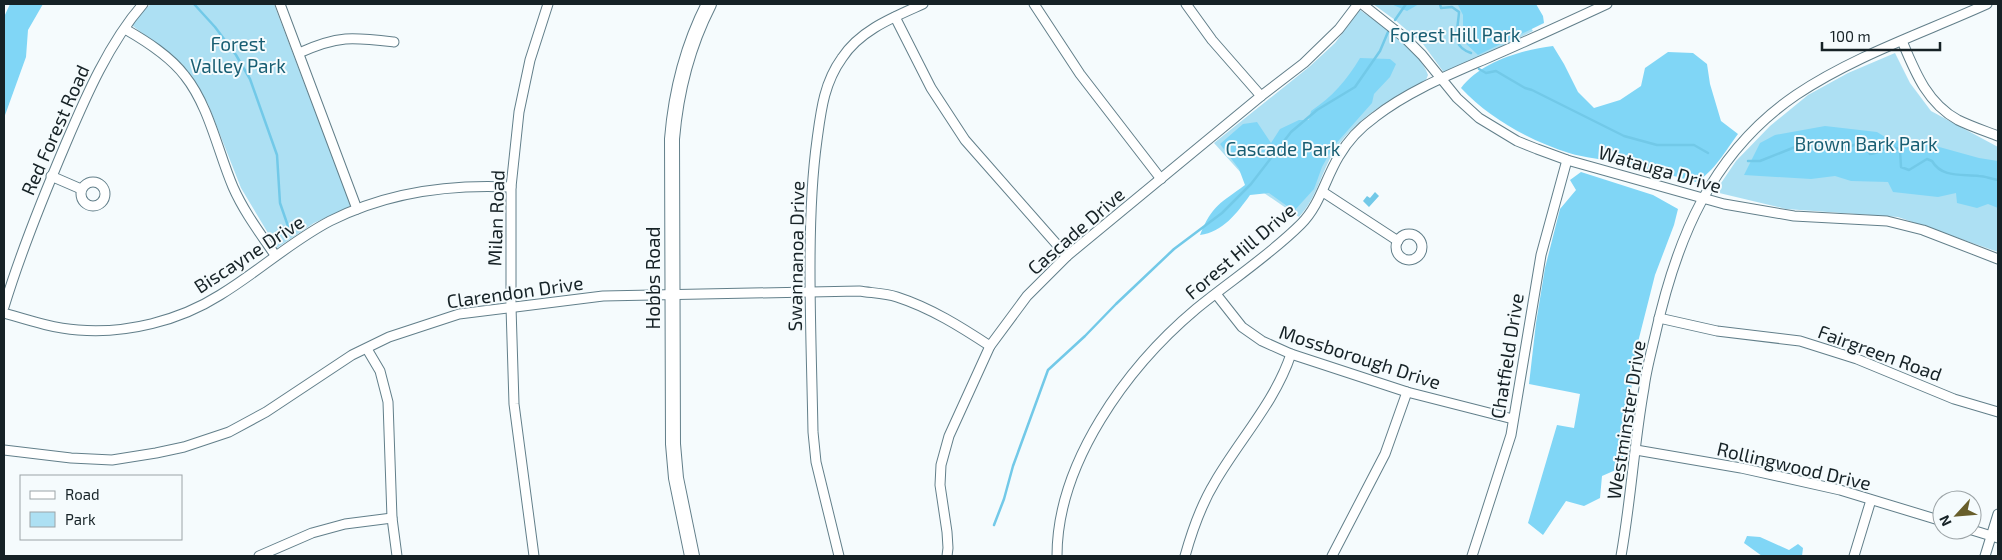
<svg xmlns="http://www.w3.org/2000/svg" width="2002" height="560" viewBox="0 0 2002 560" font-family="'Exo 2',sans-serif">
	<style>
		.green { fill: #ade0f3 }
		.forest { fill: #80d6f6 }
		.water { fill: #72c9e8 }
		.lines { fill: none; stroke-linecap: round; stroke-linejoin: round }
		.stream { stroke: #72c9e8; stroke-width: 2.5 }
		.street-casing { stroke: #627f8a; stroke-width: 11 }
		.secondary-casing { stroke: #627f8a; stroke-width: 16 }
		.street { stroke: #fff; stroke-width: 9 }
		.secondary { stroke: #fff; stroke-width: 14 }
		.labels { text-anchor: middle; stroke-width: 4; stroke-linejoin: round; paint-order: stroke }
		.park-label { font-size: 19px; fill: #185e73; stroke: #f5fbfd }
		.street-label { font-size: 19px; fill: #162226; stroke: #f5fbfd }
	</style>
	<rect width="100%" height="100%" fill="#f5fbfd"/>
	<!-- green -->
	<g class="green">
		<polygon points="151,4 274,4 351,206 314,223 277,248 241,188 208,104 183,65 129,23"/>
		<polygon points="1373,4 1515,4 1533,31 1445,74 1423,44 1395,20"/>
		<path d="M1360,10C1381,25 1420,50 1428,75L1426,80C1391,99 1358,116 1335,150C1321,172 1317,198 1299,217L1251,184L1214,143L1309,67L1335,43Z"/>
		<polygon points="1895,53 1910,83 1931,111 1998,147 1998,252 1898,217 1786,209 1715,192 1736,161 1770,126 1808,95 1848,73"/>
	</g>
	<!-- forest -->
	<g class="forest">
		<polygon points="10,4 43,4 28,30 26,57 4,118 4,17"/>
		<polygon points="1391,4 1419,4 1407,11"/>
		<polygon points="1454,4 1536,4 1543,16 1544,23 1478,55 1463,41 1463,15 1458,5"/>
		<path d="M1553,46L1564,64L1578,92L1594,108L1620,100L1641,86L1645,68L1668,52L1693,53L1707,64L1710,84L1721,121L1738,134C1726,150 1714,172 1696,182C1670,175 1644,168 1618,162C1602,159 1585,158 1569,153C1530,141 1489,118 1461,88C1481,62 1521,50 1553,46Z"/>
		<path d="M1360,58L1390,59L1396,64L1390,77L1374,94L1372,103L1333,147L1322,167L1314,189L1294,211L1269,193L1250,195C1237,213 1223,232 1200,235C1212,205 1221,203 1245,185L1239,169L1220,144L1243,124L1257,122L1271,143L1280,129L1299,120H1309L1311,111C1332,97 1347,80 1360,58Z"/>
		<polygon points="1825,126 1877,132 1892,141 1914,140 1979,158 1998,161 1998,208 1988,204 1977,208 1957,203 1956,193 1938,197 1893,192 1888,182 1851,181 1835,176 1811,179 1744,175 1760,143 1775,135"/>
		<polygon points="1581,172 1653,195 1678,209 1674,225 1655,275 1636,350 1623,457 1618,469 1602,476 1600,498 1584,506 1566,501 1543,535 1528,523 1557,425 1574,428 1580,394 1529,384 1536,323 1545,268 1560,209 1576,190 1570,180"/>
		<polygon points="1747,536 1760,537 1789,550 1798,544 1803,548 1802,556 1762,556 1744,543"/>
	</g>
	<!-- water -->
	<polygon class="water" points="1375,192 1379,196 1369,207 1363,201 1367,196 1370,198"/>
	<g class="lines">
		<!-- stream -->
		<g class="stream">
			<polyline points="194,4 215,27 236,55 250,79 277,155 280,203 289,229"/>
			<path d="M1440,4L1441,8L1452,7L1459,12C1458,31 1450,46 1471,53"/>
			<polyline points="1395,20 1406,4"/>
			<polyline points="1479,69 1486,73 1496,71 1525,88 1532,90 1624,136 1657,145 1694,145 1708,153"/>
			<path d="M1748,161H1760L1795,147L1810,149L1830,141L1845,148L1863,142L1870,154C1881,154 1889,142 1900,150L1901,167L1909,170L1927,159L1932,161C1942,178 1961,174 1979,176C1985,176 1991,179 1998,180"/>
			<polyline points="994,525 1004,499 1013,466 1048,370 1085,336 1116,304 1174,249 1222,213 1251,184 1291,132 1317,110 1355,87 1380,51 1388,32"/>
		</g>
		<!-- street casing -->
		<g class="street-casing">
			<g id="street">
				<polyline points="280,4 357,209"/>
				<polyline points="1034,4 1080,74 1161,179"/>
				<polyline points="1186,4 1212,40 1261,96"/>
				<polyline points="1362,4 1405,38 1422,55 1457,98 1479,118 1517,141 1537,149 1567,160 1724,204 1794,216 1887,221 1923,230 1998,259"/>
				<polyline points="895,17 931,88 965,140 1067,256"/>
				<path d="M125,29C146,41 170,56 185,76C209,106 218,152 233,187C244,212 260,233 275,255"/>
				<path d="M1902,41C1915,72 1927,103 1958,120C1970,126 1985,131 1998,136"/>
				<path d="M299,53C338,35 353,37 394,42"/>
				<polyline points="51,176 81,189"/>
				<circle cx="93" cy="194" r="12"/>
				<polyline points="1323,192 1398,241"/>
				<circle cx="1409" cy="247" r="13"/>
				<polyline points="1216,294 1242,327 1262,341 1291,354 1407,392 1513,419"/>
				<path d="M4,307C21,251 43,197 66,143C86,96 109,43 143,4"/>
				<path d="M4,313C28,320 52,328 78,330C126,334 179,321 220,295C258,272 290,242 330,221C385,193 449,184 511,187"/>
				<polyline points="1659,318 1717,331 1800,341 1857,359 1954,399 1998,412"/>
				<polyline points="367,349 380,371 388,402 392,518 397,556"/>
				<path d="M4,450L71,458L112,460L156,453L184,447L229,432L266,412L352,355L389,337L459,314L603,296L859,291C871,293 885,293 897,297C931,308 961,327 990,346"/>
				<polyline points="1636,450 1741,468 1840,490 1942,521"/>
				<polyline points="1972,530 1998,538"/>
				<polyline points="259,556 312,533 345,524 392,518"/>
				<polyline points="534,556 514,404 511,307 511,187 519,112 530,60 548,4"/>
				<path d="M839,556L816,462L813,432C812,378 810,323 810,269C810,226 811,183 817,140C821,110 824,83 842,58C860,30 894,17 923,4"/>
				<polyline points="947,556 948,548 947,532 940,485 941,465 949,436 990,346 1027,296 1067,256 1261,96 1304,63 1339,29 1358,4"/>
				<path d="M1057,556C1057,463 1127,367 1196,309C1230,281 1269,256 1301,224C1320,205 1325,179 1339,156C1347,142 1361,127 1375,117C1407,92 1446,76 1483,60C1525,42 1566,23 1607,4"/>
				<path d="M1185,556C1192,531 1201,505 1215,482C1240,439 1275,402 1291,354"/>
				<polyline points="1332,556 1385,454 1407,392"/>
				<polyline points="1472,556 1511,435 1541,255 1567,160"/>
				<path d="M1621,556C1631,500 1634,444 1644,388C1646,371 1651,353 1655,336C1676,240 1711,153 1796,95C1854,56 1923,33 1987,4"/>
				<polyline points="1854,556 1871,500"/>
				<polyline points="1985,556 1998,514"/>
			</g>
		</g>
		<!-- secondary casing -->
		<g class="secondary-casing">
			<path id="secondary" d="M692,556L676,478L673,444L672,139C676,91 687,47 709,4"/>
		</g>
		<!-- street -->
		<use href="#street" class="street"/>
		<!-- secondary -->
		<use href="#secondary" class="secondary"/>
	</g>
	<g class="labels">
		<!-- park labels -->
		<g class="park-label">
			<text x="1455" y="42">Forest Hill Park</text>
			<text x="238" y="51">Forest<tspan x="238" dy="22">Valley Park</tspan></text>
			<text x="1866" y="151">Brown Bark Park</text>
			<text x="1283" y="156">Cascade Park</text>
		</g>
		<!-- street labels -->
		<g class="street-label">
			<text transform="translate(55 130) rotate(-66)" y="7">Red Forest Road</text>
			<text transform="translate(1660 169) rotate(16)" y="7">Watauga Drive</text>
			<text transform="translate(496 218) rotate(-88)" y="7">Milan Road</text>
			<text transform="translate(1076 231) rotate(-41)" y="7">Cascade Drive</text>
			<text transform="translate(1240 251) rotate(-40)" y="7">Forest Hill Drive</text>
			<text transform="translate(249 254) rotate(-33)" y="7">Biscayne Drive</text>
			<text transform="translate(796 256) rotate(-89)" y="7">Swannanoa Drive</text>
			<text transform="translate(653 278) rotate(-90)" y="7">Hobbs Road</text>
			<text transform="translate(515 292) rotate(-8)" y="7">Clarendon Drive</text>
			<text transform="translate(1880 353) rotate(20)" y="7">Fairgreen Road</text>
			<text transform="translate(1507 356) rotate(-81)" y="7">Chatfield Drive</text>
			<text transform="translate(1360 357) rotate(18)" y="7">Mossborough Drive</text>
			<text transform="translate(1626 420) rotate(-81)" y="7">Westminster Drive</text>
			<text transform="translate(1794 466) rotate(13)" y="7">Rollingwood Drive</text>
		</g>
	</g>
	<!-- border -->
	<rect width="2002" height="560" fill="none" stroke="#162226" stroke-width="10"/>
	<!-- legend -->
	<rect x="20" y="475" width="162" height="65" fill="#f5fbfd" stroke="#9ca4a7"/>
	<rect x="30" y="491" width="25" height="8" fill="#ffffff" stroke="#9ca4a7"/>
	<text x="65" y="500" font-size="15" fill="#162226">Road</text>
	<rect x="30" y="512" width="25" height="15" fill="#ade0f3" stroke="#9ca4a7"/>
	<text x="65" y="525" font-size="15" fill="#162226">Park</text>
	<!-- north arrow -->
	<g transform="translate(1957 515) rotate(244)"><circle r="24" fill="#f5fbfd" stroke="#9ca4a7"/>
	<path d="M0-4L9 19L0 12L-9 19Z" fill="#685e2b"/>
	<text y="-8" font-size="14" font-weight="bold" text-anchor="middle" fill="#162226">N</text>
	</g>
	<!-- scale -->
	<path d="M1822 42v8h118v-8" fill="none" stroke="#162226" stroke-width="2.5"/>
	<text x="1830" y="42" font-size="15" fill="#162226" stroke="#f5fbfd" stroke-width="4" paint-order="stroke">100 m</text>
</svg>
